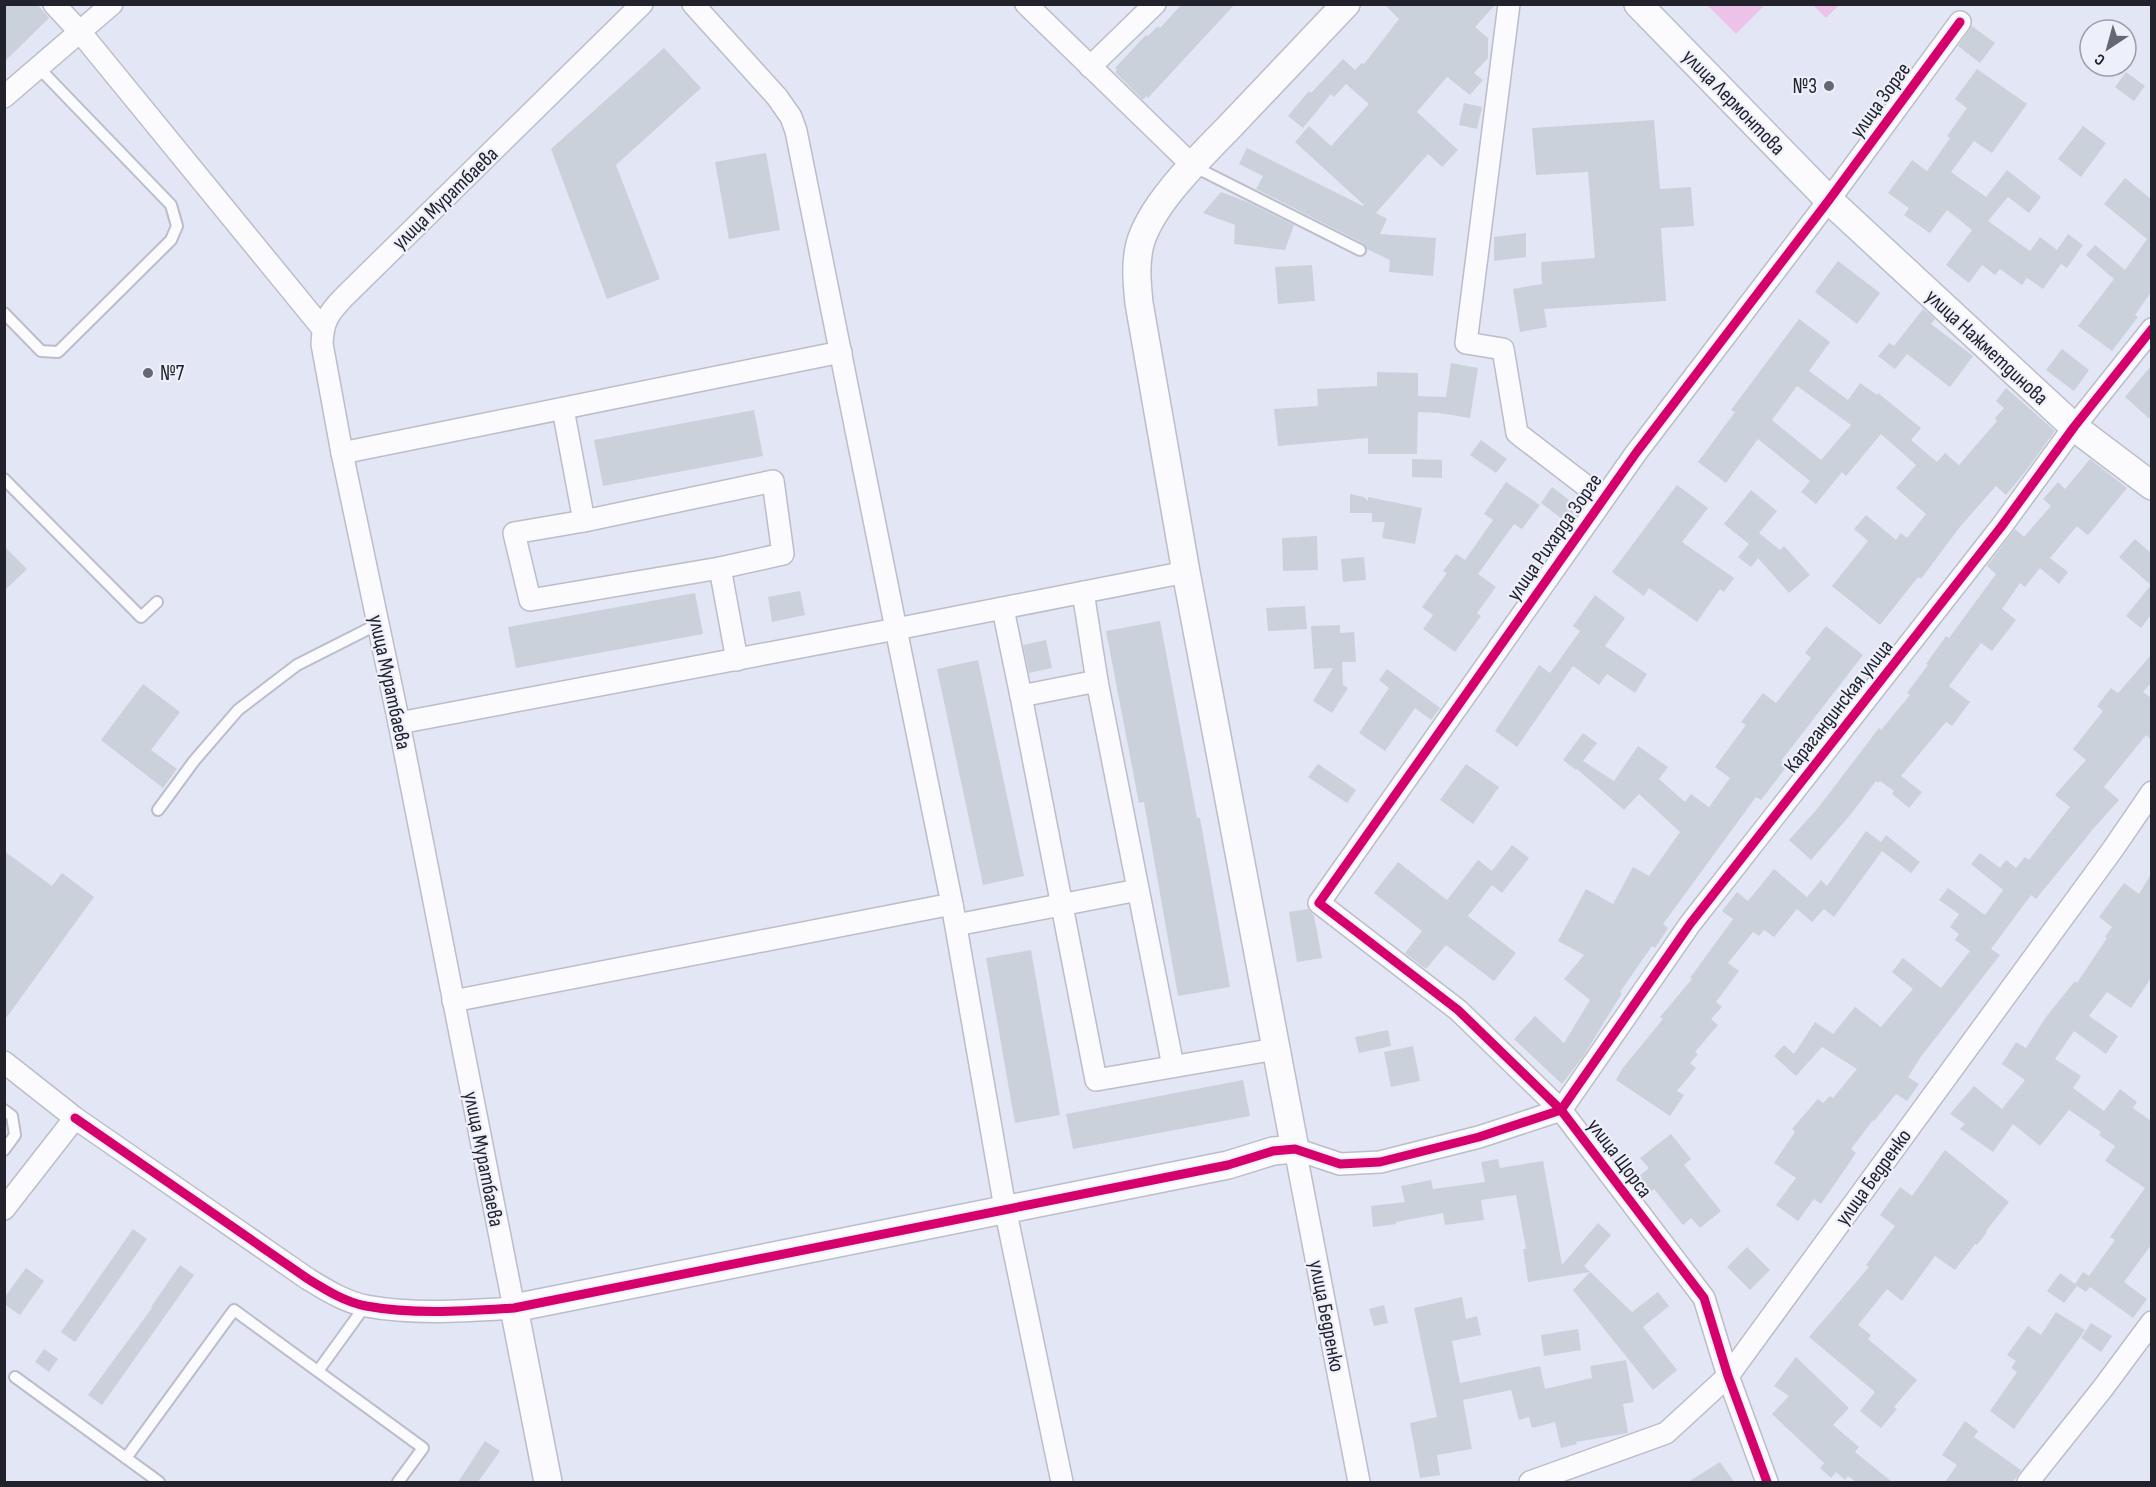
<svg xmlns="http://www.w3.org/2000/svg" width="2156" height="1487" viewBox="0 0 2156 1487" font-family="'Sofia Sans Condensed',sans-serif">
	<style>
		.green { fill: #ecc2e9 }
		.building { fill: #cbd1db; fill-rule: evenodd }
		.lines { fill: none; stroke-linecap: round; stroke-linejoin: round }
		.service-casing { stroke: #bbbdca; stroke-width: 14 }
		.minor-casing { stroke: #bbbdca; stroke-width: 24 }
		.tertiary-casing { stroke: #bbbdca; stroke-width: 30 }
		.service { stroke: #fbfbfe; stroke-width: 10 }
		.minor { stroke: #fbfbfe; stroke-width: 21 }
		.tertiary { stroke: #fbfbfe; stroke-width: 27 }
		.cycleway-casing { stroke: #edeffa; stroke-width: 13 }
		.cycleway { stroke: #d6006c; stroke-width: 9 }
		.poi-dot { fill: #656772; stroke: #edeffa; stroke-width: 2 }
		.labels { text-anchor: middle; stroke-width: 4.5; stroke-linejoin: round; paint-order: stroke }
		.poi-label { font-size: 21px; fill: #21222c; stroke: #edeffa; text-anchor: end }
		.street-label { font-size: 21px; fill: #21222c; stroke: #edeffa }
	</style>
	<rect width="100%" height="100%" fill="#e3e6f5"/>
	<!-- green -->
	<g class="green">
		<polygon points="1707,5 1761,5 1763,7 1736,34"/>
		<polygon points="1813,5 1839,5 1826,18"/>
	</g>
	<!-- building -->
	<g class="building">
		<polygon points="4,4 37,4 49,18 4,62"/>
		<polygon points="1182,4 1235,4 1148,98 1146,96 1143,100 1115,72 1117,70 1115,68 1146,35 1148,36 1158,26 1160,28"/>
		<polygon points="1384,4 1496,4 1475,27 1488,38 1488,58 1474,73 1483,80 1470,95 1447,77 1417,112 1458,150 1442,167 1428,154 1376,213 1387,219 1380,234 1436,238 1433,276 1389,272 1390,260 1367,249 1363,243 1256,189 1263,176 1239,164 1247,148 1363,206 1364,205 1295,142 1309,126 1331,146 1369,104 1346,84 1334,97 1331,94 1303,128 1288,116 1309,91 1311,93 1343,59 1355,70 1362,63 1364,64 1399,19"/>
		<polygon points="1972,26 1995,43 1980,63 1958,46"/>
		<polygon points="664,48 701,88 616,165 660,279 607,299 551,149"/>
		<polygon points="1977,69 2027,104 1992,153 1974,141 1951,172 1986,197 2007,170 2041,197 2029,213 2008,197 1988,221 2030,251 2040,237 2057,250 2068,234 2083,245 2067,268 2061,264 2043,289 2027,278 2022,285 2000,269 1995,275 1982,265 1969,283 1946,265 1972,230 1947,210 1930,233 1904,215 1909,208 1888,193 1912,160 1927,171 1950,138 1947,136 1967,108 1955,99"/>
		<polygon points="2126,72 2145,86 2134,101 2115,87"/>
		<polygon points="1464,103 1482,107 1477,129 1459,125"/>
		<polygon points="1654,120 1660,189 1691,187 1694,226 1661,228 1666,301 1544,309 1547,327 1520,332 1513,289 1542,284 1541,262 1595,258 1588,172 1536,175 1532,128"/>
		<polygon points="2083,126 2106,143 2081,177 2058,159"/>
		<polygon points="766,153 780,230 729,239 715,162"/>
		<polygon points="2125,178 2151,199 2151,292 2135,315 2138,317 2112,351 2078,326 2114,279 2086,255 2095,245 2125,270 2147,239 2104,204"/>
		<polygon points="1221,192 1250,203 1294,225 1285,250 1234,244 1235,225 1203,213"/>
		<polygon points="1526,233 1526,257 1494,261 1494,237"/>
		<polygon points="1838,261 1880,293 1857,324 1815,292"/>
		<polygon points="1312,265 1315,301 1278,304 1275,267"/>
		<polygon points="1923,309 1935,319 1931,324 1973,356 1950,387 1907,354 1895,369 1878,356 1889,343 1894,346"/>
		<path d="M1799,319L1830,342L1809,371L1848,400L1860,383L1877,395L1878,393L1921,428L1911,440L1937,462L1945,453L1959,465L1997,421L1995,418L2004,408L1996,401L2006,388L2055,431L2025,472L2006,495L1996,486L1959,528L1921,579L1918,577L1880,625L1832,586L1868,541L1854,529L1866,515L1896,540L1901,533L1907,538L1926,514L1896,488L1916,465L1881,434L1846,476L1842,472L1816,504L1801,492L1810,481L1758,439L1726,483L1698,462L1735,412L1731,410ZM1797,386L1851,425L1821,460L1772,420Z"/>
		<polygon points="2062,349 2089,370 2074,391 2046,370"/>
		<polygon points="1451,363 1478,368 1470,418 1439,413 1418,412 1417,454 1368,454 1368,438 1278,446 1274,409 1318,406 1317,389 1377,386 1377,372 1418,373 1418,396 1446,397"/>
		<polygon points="2151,366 2151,420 2125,397"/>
		<polygon points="754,410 763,456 603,486 594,440"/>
		<polygon points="1481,440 1507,459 1496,473 1470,455"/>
		<polygon points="1412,459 1442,460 1442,478 1412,477"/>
		<polygon points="2090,459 2127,488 2090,533 2087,535 2077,526 2050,558 2068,572 2059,584 2040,568 2025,587 2020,583 2002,609 2016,620 1992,651 1981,643 1949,686 1970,702 1952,726 1946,722 1901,776 1922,792 1909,808 1892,794 1894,791 1880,781 1878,783 1876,781 1851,814 1811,860 1789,840 1818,808 1879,728 1881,730 1910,695 1907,693 1928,665 1926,664 1946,636 1949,638 1996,574 1987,566 2015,529 2024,537 2051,506 2043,499 2058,482 2065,489"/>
		<polygon points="1506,482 1540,505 1522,529 1514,524 1478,574 1496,587 1477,613 1481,616 1455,652 1423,629 1433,615 1422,607 1447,573 1443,571 1456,554 1465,560 1493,520 1484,514"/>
		<polygon points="1677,485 1708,508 1682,542 1734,578 1724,592 1720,589 1697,622 1649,588 1644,596 1612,572"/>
		<polygon points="1552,487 1581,509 1570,525 1541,503"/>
		<polygon points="1751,490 1777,511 1759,533 1780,550 1784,546 1810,575 1789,593 1758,558 1751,567 1738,557 1749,544 1724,524"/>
		<polygon points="1350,494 1364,497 1368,501 1368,497 1422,508 1415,544 1382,538 1385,522 1372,522 1372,513 1350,513"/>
		<polygon points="1317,536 1318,570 1283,571 1282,538"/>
		<polygon points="2135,539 2151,553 2151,615 2141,628 2126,616 2151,585 2119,557"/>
		<polygon points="4,546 27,569 4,591"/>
		<polygon points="1364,557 1366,580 1343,582 1341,559"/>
		<polygon points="800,591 805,615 772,622 768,597"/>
		<polygon points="695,593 703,634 516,668 508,627"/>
		<polygon points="1595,595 1625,618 1605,646 1647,674 1635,693 1607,674 1599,685 1573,666 1517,747 1495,731 1539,665 1550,673 1580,631 1573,626"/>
		<polygon points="1305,606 1307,629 1268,631 1266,608"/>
		<polygon points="1160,621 1197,818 1200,818 1230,987 1178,996 1144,802 1139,803 1106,631"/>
		<polygon points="1340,625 1340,633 1354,632 1356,662 1342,662 1343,685 1348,688 1332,713 1313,701 1333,668 1314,669 1311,626"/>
		<polygon points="1826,626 1863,655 1781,761 1787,766 1761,800 1756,797 1663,924 1668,928 1655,948 1652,946 1620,992 1622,993 1584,1055 1562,1084 1514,1039 1535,1016 1564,1043 1590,1000 1564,979 1584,955 1558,941 1586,889 1613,904 1633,867 1649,876 1680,832 1639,794 1624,810 1577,769 1576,770 1563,760 1583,733 1597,743 1583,761 1614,781 1638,746 1668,767 1659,779 1685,802 1691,794 1709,807 1730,778 1715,767 1746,725 1741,722 1763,693 1776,703 1811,658 1805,653"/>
		<polygon points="1046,640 1052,668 1029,673 1023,645"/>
		<polygon points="2151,655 2151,683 2143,692 2151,698 2151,740 2146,735 2104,787 2119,800 2094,828 2036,899 2031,895 1991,949 2000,955 1920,1058 1908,1077 1919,1084 1907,1101 1896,1094 1874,1121 1873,1120 1851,1149 1856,1153 1821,1204 1814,1199 1798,1221 1776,1205 1796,1178 1774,1163 1795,1132 1792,1129 1818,1099 1823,1103 1830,1096 1833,1098 1857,1069 1822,1047 1796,1076 1774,1056 1784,1045 1794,1054 1815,1022 1833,1034 1855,1007 1881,1027 1913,989 1892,972 1903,958 1941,988 1970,951 1955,940 1959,934 1950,927 1959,914 1939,900 1948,888 1985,915 2003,890 1971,864 1980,853 2000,868 2006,860 2016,868 2025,857 2029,860 2070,807 2055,795 2086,760 2073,749 2103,711 2097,706 2111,688 2118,693"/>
		<polygon points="978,660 1024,876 983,885 937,669"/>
		<polygon points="1387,669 1440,708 1431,720 1415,708 1385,751 1359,733 1389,688 1379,680"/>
		<polygon points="143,684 180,712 151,750 177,769 163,788 101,740"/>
		<polygon points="1318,764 1356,790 1347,803 1308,777"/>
		<polygon points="1466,764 1499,787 1473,824 1440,800"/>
		<polygon points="1866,831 1881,842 1886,835 1920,862 1911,873 1882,851 1834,917 1824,909 1812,922 1797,909 1774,937 1764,930 1759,936 1753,932 1728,963 1739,971 1716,1002 1722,1007 1711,1019 1718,1025 1695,1052 1698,1054 1690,1063 1696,1068 1677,1091 1684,1095 1670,1116 1616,1080 1622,1069 1663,1019 1660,1017 1692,979 1690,978 1733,919 1722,911 1737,892 1748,901 1774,869 1807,897 1821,880 1827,886"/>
		<polygon points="1512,845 1529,858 1502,893 1492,885 1468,916 1516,953 1494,981 1446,945 1426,969 1405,953 1422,931 1374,893 1398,862 1447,900 1478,860 1492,871"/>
		<polygon points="4,851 52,886 62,873 94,897 4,1021"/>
		<polygon points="2151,874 2151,978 2131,1008 2107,992 2089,1016 2118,1036 2106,1054 2074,1031 2055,1059 2081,1076 2073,1088 2104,1111 2120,1089 2137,1102 2133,1108 2151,1121 2151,1245 2124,1282 2147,1299 2133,1318 2090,1287 2086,1292 2077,1286 2064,1303 2047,1291 2060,1273 2075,1284 2083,1272 2089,1276 2115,1240 2110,1237 2145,1188 2105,1161 2115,1146 2099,1135 2101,1132 2069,1110 2040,1146 2013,1124 1993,1152 1960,1129 1965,1124 1950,1114 1974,1086 2002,1109 2025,1080 2002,1064 2016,1042 2026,1048 2046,1017 2075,981 2077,983 2107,938 2105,937 2112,927 2099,917 2124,883 2139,894"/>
		<polygon points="1308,909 1314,916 1322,958 1297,962 1289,912"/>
		<polygon points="1031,950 1060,1115 1015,1123 986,958"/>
		<polygon points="1388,1030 1391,1046 1359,1053 1355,1037"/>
		<polygon points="1413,1046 1420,1081 1391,1087 1384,1052"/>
		<polygon points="1243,1080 1250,1116 1073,1149 1066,1114"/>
		<polygon points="1671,1134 1691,1159 1684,1165 1721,1211 1700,1228 1691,1218 1683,1225 1654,1189 1644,1197 1632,1182 1649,1168 1640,1158"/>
		<polygon points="1945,1150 2009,1202 1986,1231 1987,1232 1977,1245 1975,1244 1955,1270 1935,1256 1902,1301 1887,1289 1858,1325 1871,1335 1868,1339 1917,1380 1894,1407 1897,1409 1881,1428 1860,1411 1875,1392 1809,1337 1869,1267 1866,1265 1895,1226 1880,1215 1900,1187 1912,1196"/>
		<polygon points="1498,1159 1500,1168 1543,1161 1562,1265 1598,1223 1611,1235 1584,1266 1632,1312 1658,1292 1669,1306 1643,1327 1677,1370 1653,1390 1573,1290 1590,1272 1528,1282 1523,1249 1526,1249 1516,1195 1481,1200 1484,1220 1445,1225 1443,1213 1396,1222 1396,1224 1373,1227 1371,1206 1405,1202 1401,1186 1431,1180 1433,1189 1485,1182 1481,1162"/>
		<polygon points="133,1229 147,1239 75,1342 61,1332"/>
		<polygon points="1747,1247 1770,1270 1750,1290 1727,1267"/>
		<polygon points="180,1265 194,1275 102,1405 88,1395 152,1308 151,1307"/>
		<polygon points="26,1268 44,1281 20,1315 4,1304 4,1298"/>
		<polygon points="1462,1297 1466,1319 1477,1316 1481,1335 1452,1341 1460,1383 1540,1366 1545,1389 1592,1378 1590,1366 1626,1360 1634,1402 1623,1404 1628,1433 1576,1442 1577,1444 1561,1448 1555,1422 1532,1428 1529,1417 1519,1420 1511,1390 1463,1400 1472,1449 1437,1455 1440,1475 1420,1478 1410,1423 1437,1417 1414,1308"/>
		<polygon points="1384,1305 1388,1323 1374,1326 1369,1309"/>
		<polygon points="2056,1312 2085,1330 2014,1429 1990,1411 2017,1372 2011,1368 2016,1361 2007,1355 2028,1326 2041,1335"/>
		<polygon points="2091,1323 2112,1336 2101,1352 2081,1338"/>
		<polygon points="1578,1329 1581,1350 1544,1356 1541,1335"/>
		<polygon points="44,1349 58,1359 49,1372 35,1362"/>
		<polygon points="1796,1357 1849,1408 1833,1425 1859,1447 1855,1452 1892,1482 1856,1482 1848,1476 1845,1480 1836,1472 1831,1478 1820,1468 1824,1463 1772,1414 1789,1396 1774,1386"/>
		<polygon points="1965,1421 1978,1431 1974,1437 2021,1470 2013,1482 1945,1482 1957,1465 1942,1455"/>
		<polygon points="485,1441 500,1451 478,1482 458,1482"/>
		<polygon points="1720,1462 1734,1482 1688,1482"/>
	</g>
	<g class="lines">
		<!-- service casing -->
		<g class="service-casing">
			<g id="service">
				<polyline points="1193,166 1360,250"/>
				<polyline points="4,313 41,351 58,352 171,240 177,226 171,205 38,67"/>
				<polyline points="4,479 141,617 157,602"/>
				<polyline points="158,810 194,761 238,710 297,665 378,624"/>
				<polyline points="4,1110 12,1116 15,1135 4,1150"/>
				<polyline points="318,1371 365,1306"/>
				<polyline points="15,1377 159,1482"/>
				<polyline points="126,1458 234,1310 423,1448 398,1482"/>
			</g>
		</g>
		<!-- minor casing -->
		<g class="minor-casing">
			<g id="minor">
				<polyline points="54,4 81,33 323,329"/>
				<polyline points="693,4 777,97 791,117 796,131 896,629 1186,572"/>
				<polyline points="1026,4 1193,166"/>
				<polyline points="1509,4 1466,343 1503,349 1517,433 1603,499"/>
				<polyline points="1090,67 1155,4"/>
				<polyline points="4,97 112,4"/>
				<polyline points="563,409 584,521 514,533 530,600 720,568 737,660"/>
				<polyline points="342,453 841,352"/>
				<polyline points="584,521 773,481 783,554 720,568"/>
				<polyline points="1083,592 1097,681"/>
				<polyline points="1003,609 1021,696"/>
				<polyline points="399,723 896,629 952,904 1005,1208 1062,1482"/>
				<polyline points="956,925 1138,890"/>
				<polyline points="453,1001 952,904"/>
				<polyline points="4,1062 75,1118 4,1209"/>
				<polyline points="1173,1066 1097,681 1021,696 1096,1080 1276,1049"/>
				<path d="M75,1118L308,1279C326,1290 345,1302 366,1306C415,1315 466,1311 514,1308L399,723L342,453L322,344C323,321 328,314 343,298L642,4"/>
				<polyline points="1359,1482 1295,1149 1340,1164 1380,1162 1479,1137 1561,1110 1690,924 2001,527 2074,427 2152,329"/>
				<polyline points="1530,1482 1666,1433 1728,1376 2113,849 2152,792"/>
				<polyline points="1767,1482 1728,1376 1704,1298 1561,1110 1458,1010 1319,903 1636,453 1829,200 1960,22"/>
				<polyline points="2028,1482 2103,1388 2152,1322"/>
			</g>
		</g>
		<!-- tertiary casing -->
		<g class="tertiary-casing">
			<g id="tertiary">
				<polyline points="1638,4 1829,200 2074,427 2152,486"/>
				<path d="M548,1482L514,1308L1228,1165L1273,1151L1295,1149L1186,572L1139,303C1137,283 1135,264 1140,244C1152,201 1205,153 1235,121C1272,82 1309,43 1346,4"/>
			</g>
		</g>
		<!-- service -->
		<use href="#service" class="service"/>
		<!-- minor -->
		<use href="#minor" class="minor"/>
		<!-- tertiary -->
		<use href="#tertiary" class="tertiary"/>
		<!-- cycleway casing -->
		<g class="cycleway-casing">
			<g id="cycleway">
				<path d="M75,1118L308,1279C326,1290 345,1302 366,1306C415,1315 466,1311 514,1308L1228,1165L1273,1151L1295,1149L1340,1164L1380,1162L1479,1137L1561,1110L1690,924L2001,527L2074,427L2152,329"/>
				<polyline points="1767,1482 1728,1376 1704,1298 1561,1110 1458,1010 1319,903 1636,453 1829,200 1960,22"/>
			</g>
		</g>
		<!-- cycleway -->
		<use href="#cycleway" class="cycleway"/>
	</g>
	<!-- markers -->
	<g class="poi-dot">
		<circle cx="1829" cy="86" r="6"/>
		<circle cx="148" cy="373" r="6"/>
	</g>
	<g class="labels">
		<!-- poi labels -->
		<g class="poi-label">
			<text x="1817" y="93">№3</text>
			<text x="160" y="380" text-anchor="start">№7</text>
		</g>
		<!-- street labels -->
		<g class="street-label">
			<text transform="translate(1880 100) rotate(-54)" y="7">улица Зорге</text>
			<text transform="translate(1734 102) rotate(46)" y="7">улица Лермонтова</text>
			<text transform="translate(445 198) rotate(-44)" y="7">улица Муратбаева</text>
			<text transform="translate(1987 347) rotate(43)" y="7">улица Нажметдинова</text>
			<text transform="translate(1554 537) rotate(-55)" y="7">улица Рихарда Зорге</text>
			<text transform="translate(390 682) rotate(78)" y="7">улица Муратбаева</text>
			<text transform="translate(1838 706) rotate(-52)" y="7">Карагандинская улица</text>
			<text transform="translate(1620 1158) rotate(53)" y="7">улица Щорса</text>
			<text transform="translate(484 1159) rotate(79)" y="7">улица Муратбаева</text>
			<text transform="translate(1873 1177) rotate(-54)" y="7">улица Бедренко</text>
			<text transform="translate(1327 1316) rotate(79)" y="7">улица Бедренко</text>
		</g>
	</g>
	<!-- border -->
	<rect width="2156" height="1487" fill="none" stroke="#21222c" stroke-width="12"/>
	<!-- north arrow -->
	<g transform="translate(2108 48) rotate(216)"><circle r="28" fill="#edeffa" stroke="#9b9da8" stroke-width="1.5"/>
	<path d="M0-4.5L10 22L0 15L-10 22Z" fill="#656772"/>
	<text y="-9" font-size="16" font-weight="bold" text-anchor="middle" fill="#21222c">С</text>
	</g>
</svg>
